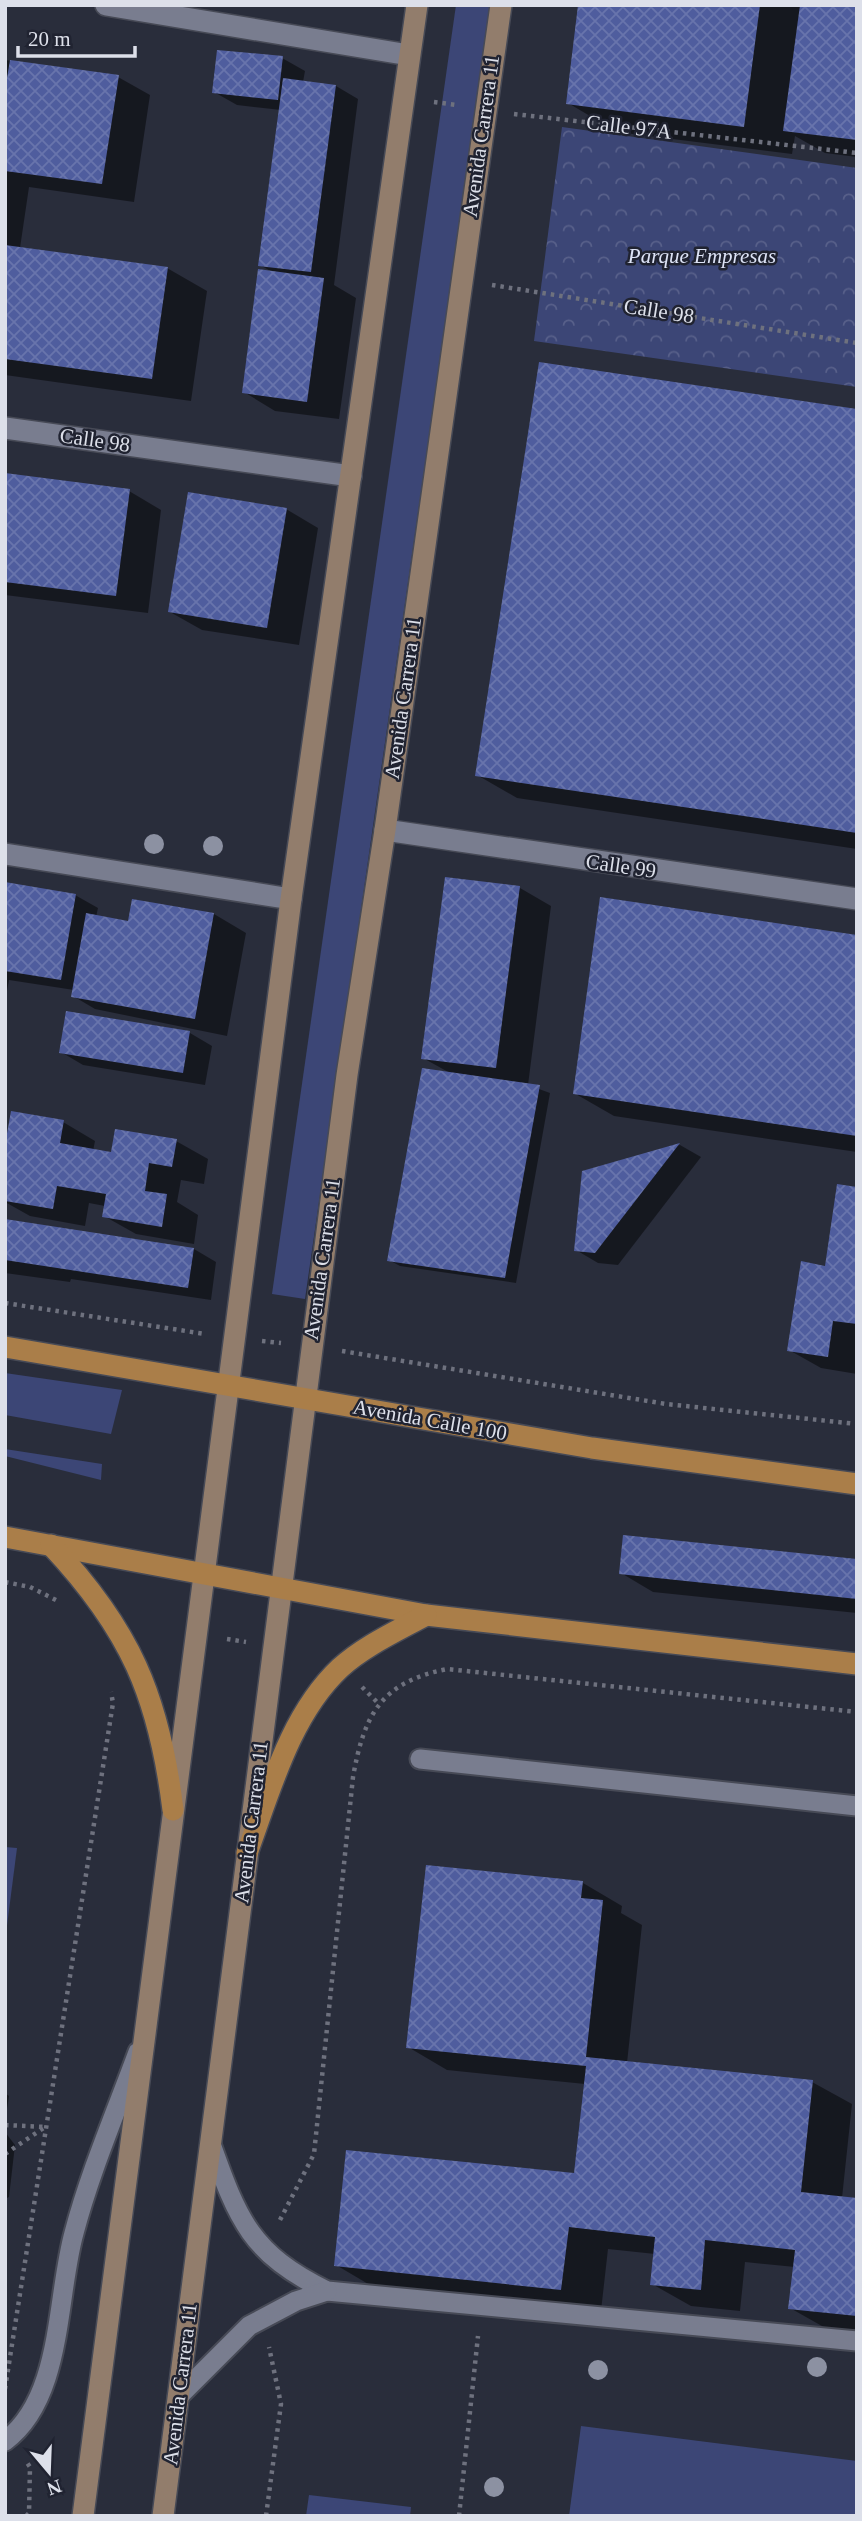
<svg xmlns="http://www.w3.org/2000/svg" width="862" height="2521" viewBox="0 0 862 2521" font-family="Georgia,serif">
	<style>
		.grass { fill: #3c4676 }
		.forest { fill: url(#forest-crowns) }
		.shadow { fill: #0007 }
		.building { fill: url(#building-cross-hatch) }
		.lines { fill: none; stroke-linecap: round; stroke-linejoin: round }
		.service-casing { stroke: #474a56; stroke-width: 23 }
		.minor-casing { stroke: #474a56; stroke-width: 24 }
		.secondary-casing { stroke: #474a56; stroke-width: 24 }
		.primary-casing { stroke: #474a56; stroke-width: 24 }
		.path { stroke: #6e717e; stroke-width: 4.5; stroke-dasharray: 3.5 5; stroke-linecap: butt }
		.service { stroke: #797d8f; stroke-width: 19 }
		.minor { stroke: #797d8f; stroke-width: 21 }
		.secondary { stroke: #927d6c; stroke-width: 21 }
		.primary { stroke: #aa7e49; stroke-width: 21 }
		.tree { fill: #8c91a2 }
		.labels { text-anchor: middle; stroke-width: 5; stroke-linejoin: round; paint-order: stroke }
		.street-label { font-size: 21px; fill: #dde0ea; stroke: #202331 }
		.park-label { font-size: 21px; font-style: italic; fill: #dde3f6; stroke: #202331 }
	</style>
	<defs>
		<pattern id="forest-crowns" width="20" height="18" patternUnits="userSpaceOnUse" patternTransform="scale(1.75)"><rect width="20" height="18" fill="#3c4676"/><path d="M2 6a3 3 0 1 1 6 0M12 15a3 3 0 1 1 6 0" fill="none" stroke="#58608a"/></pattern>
		<pattern id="building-cross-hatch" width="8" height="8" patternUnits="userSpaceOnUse" patternTransform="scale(1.75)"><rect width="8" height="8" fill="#4f5d9e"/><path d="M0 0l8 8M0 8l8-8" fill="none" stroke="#6874ac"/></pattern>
	</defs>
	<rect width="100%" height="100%" fill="#292d3b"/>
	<!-- grass -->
	<g class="grass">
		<polygon points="456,5 491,5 305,1299 272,1294"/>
		<polygon points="5,1373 122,1390 111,1434 5,1415"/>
		<polygon points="5,1449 102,1464 101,1480 5,1456"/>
		<polygon points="5,1847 17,1848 5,1941"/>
		<polygon points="581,2426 857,2461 857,2516 569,2516"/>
		<polygon points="309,2495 411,2507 410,2516 306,2516"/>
	</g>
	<!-- forest -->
	<polygon class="forest" points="562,127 857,168 857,387 534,341"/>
	<!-- shadow -->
	<g class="shadow">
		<polygon points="580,5 857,5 857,157 825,153 795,136 792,154 617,132 568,103"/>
		<polygon points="282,58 305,71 303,82 336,86 358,99 334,285 356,298 339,419 275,411 244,392 274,273 260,265 281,110 237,105 214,92"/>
		<polygon points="5,60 118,77 150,95 134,202 29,187 20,248 167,268 207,291 191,401 5,375"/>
		<polygon points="857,411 857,849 517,798 477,775"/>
		<polygon points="5,475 129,491 161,510 148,613 5,595"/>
		<polygon points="286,509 318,528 299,645 202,630 170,612"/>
		<polygon points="5,884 75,895 98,908 96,917 130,923 214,914 246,933 227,1036 95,1009 73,996 74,990 9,980 5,1002"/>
		<polygon points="520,888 551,906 528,1085 550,1093 516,1283 400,1266 389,1260 450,1073 423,1058"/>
		<polygon points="857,937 857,1152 614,1116 574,1093"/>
		<polygon points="190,1033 212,1046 205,1085 83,1065 61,1052"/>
		<polygon points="63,1122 95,1141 93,1151 112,1154 176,1141 208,1159 204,1184 181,1180 177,1202 198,1215 194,1244 136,1234 104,1216 105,1206 89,1203 85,1226 30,1216 5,1202 5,1155"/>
		<polygon points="680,1145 701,1157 618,1265 598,1263 576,1250 584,1173"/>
		<polygon points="857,1188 857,1374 821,1368 789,1350 826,1268"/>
		<polygon points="5,1221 194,1249 216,1262 211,1300 71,1279 70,1282 5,1273"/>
		<polygon points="857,1561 857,1613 653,1592 621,1573"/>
		<polygon points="583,1883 622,1906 621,1913 642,1925 627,2063 812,2082 852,2104 842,2198 857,2200 857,2333 829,2330 790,2308 795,2267 745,2262 740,2311 691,2306 652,2284 655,2254 608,2249 601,2311 375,2288 336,2265 575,2175 585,2084 447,2070 408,2047"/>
		<polygon points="5,2093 9,2096 5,2122"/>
		<polygon points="5,2132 15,2145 9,2197 5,2199"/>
	</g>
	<!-- building -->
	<g class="building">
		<polygon points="578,5 760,5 744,127 566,104"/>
		<polygon points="800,5 857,5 857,140 783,131"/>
		<polygon points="217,50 283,56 278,100 212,93"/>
		<polygon points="10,60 119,75 102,184 5,171 5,90"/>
		<polygon points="283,78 336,85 311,272 258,266"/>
		<polygon points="5,245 168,267 152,379 5,359"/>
		<polygon points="258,269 324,278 307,402 242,393"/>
		<polygon points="539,362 857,409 857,833 475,776"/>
		<polygon points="5,473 130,489 116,596 5,582"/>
		<polygon points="188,492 287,508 267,628 168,612"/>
		<polygon points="445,877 520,886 496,1068 421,1059"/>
		<polygon points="5,882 76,894 61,980 5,971"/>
		<polygon points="600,897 857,935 857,1136 573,1094"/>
		<polygon points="132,899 214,913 195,1019 71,997 86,913 128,921"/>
		<polygon points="66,1011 190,1031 183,1073 59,1053"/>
		<polygon points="422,1068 540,1085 505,1278 387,1261"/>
		<polygon points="11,1111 64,1120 60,1143 111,1152 115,1129 177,1139 172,1167 149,1163 145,1191 167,1194 162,1227 102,1217 106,1194 57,1186 53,1209 5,1201 5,1145"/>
		<polygon points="680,1143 595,1253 574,1251 582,1171"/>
		<polygon points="837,1184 857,1187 857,1324 833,1321 828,1357 787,1351 801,1261 825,1266"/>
		<polygon points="5,1219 194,1248 188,1288 5,1260"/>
		<polygon points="623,1535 857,1559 857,1599 619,1574"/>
		<polygon points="426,1865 583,1881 581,1898 603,1900 586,2057 813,2080 801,2192 857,2198 857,2316 788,2309 795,2250 705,2240 701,2290 650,2285 655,2237 569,2227 561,2290 334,2266 346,2150 574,2173 586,2066 406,2048"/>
	</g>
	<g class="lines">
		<!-- service casing -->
		<g class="service-casing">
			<g id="service">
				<polyline points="420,1759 857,1806"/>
				<path d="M211,2144C238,2220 251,2254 327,2291L857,2341"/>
				<polyline points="178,2397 249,2326 296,2301 327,2291"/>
				<path d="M5,2441C63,2398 56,2298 74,2233C90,2172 116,2112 138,2052"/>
			</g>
		</g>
		<!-- minor casing -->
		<g class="minor-casing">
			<g id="minor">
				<polyline points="106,5 409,55"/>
				<polyline points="5,428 351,476"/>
				<polyline points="385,830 857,899"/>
				<polyline points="5,854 291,899"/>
			</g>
		</g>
		<!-- secondary casing -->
		<g class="secondary-casing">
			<g id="secondary">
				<polyline points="83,2516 291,899 417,5"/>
				<polyline points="163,2516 347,1075 385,830 501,5"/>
			</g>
		</g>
		<!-- primary casing -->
		<g class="primary-casing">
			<g id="primary">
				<polyline points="5,1347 592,1448 857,1484"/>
				<polyline points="5,1537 426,1615 857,1664"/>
				<path d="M51,1545C130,1629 159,1696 173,1810"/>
				<path d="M247,1853C270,1791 290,1715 340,1668C364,1646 397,1631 426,1615"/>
			</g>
		</g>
		<!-- path -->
		<g class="path">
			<polyline points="434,102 457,105"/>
			<polyline points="514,114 857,153"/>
			<polyline points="492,285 857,343"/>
			<polyline points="5,1303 205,1334"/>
			<polyline points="262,1341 281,1343"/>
			<polyline points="342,1351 666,1404 857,1424"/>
			<polyline points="5,1582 30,1587 58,1601"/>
			<polyline points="227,1639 246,1642"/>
			<polyline points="362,1687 379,1704"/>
			<polyline points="5,2125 46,2127"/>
			<polyline points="5,2154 45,2127"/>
			<path d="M280,2220L314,2154L353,1777C364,1715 381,1682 447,1669L857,1712"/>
			<polyline points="5,2389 113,1703 111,1692"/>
			<polyline points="26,2516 29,2513 30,2467 26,2461"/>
			<polyline points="266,2516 281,2404 269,2347"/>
			<polyline points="459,2516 478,2336"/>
		</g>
		<!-- service -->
		<use href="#service" class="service"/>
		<!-- minor -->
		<use href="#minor" class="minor"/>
		<!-- secondary -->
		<use href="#secondary" class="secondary"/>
		<!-- primary -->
		<use href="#primary" class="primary"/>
	</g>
	<!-- trees -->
	<g class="tree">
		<circle cx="154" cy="844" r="10"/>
		<circle cx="213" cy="846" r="10"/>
		<circle cx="817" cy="2367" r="10"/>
		<circle cx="598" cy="2370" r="10"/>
		<circle cx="494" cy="2487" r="10"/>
	</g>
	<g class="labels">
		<!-- street labels -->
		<g class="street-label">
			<text transform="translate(629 127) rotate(7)" y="7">Calle 97A</text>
			<text transform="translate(481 136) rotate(-82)" y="7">Avenida Carrera 11</text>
			<text transform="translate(659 311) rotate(9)" y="7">Calle 98</text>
			<text transform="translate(95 440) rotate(8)" y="7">Calle 98</text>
			<text transform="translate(403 698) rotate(-82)" y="7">Avenida Carrera 11</text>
			<text transform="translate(621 866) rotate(8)" y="7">Calle 99</text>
			<text transform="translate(322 1259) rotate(-82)" y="7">Avenida Carrera 11</text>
			<text transform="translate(430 1420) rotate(10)" y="7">Avenida Calle 100</text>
			<text transform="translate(251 1822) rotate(-83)" y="7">Avenida Carrera 11</text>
			<text transform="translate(180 2384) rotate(-83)" y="7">Avenida Carrera 11</text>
		</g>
		<!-- park labels -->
		<g class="park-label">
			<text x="702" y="263">Parque Empresas</text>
		</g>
	</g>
	<!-- border -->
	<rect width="862" height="2521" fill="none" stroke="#dde0ea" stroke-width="14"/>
	<!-- north arrow -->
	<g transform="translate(49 2472) rotate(161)" stroke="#202331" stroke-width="5" paint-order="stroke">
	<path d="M0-5L12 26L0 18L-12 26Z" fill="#dde0ea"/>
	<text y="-10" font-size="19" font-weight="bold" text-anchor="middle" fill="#dde0ea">N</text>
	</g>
	<!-- scale -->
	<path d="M18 46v10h117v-10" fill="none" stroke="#dde0ea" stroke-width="3.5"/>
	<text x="28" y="46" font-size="21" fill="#dde0ea" stroke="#202331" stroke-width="5" paint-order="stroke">20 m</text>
</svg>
